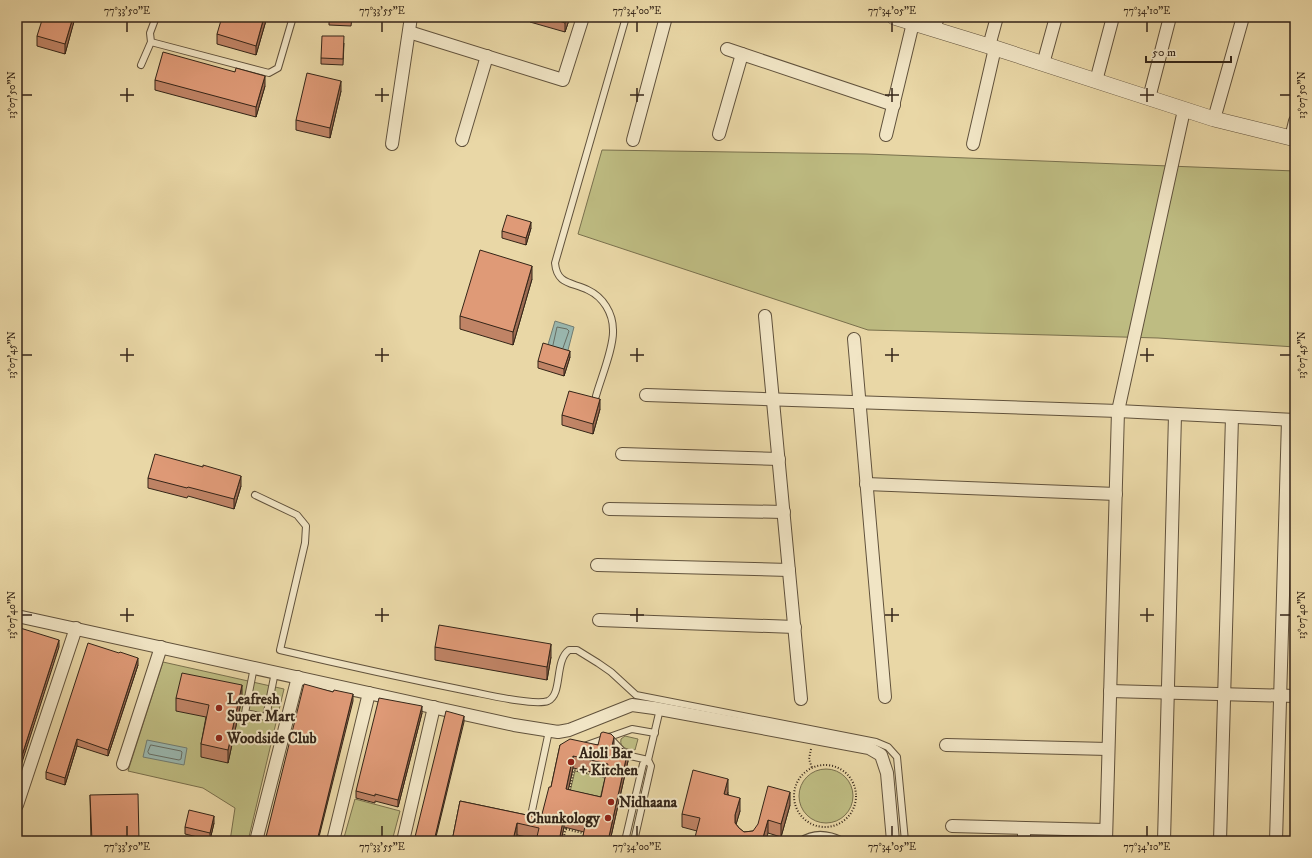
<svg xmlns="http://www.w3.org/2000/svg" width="1312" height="858" viewBox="0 0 1312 858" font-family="'IM FELL DW Pica',serif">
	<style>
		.green { fill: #bebc82; stroke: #79704d }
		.water { fill: #9ab8b0; stroke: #717d73 }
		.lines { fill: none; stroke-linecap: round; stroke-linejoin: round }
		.shore { stroke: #676e64; stroke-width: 1 }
		.service-casing { stroke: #61523c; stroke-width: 8 }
		.minor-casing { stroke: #61523c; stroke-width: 14 }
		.tertiary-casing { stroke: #61523c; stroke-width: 16 }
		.path { stroke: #342518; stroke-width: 2; stroke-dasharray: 1 2; stroke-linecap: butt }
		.service { stroke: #f1e5c5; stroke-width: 6 }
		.minor { stroke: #f1e5c5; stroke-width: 12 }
		.tertiary { stroke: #f1e5c5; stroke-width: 15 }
		.wall { fill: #c08466; stroke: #342518; fill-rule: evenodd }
		.shaded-wall { fill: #9c6c53; stroke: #342518 }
		.building { fill: #df9a77; stroke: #342518; fill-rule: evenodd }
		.ticks { fill: none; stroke: #342518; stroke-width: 1.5 }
		.poi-dot { fill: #8f2418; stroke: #f1e5c5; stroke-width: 1.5 }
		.labels { text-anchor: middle; stroke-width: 4; stroke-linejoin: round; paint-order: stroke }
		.poi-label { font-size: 15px; font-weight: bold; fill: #342518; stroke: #f1e5c5; text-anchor: start }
		.neatline { fill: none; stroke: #342518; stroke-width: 1.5 }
		.ticks-label { font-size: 10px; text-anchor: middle; fill: #342518 }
	</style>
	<rect width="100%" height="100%" fill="#e9d7a6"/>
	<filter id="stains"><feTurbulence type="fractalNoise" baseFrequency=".005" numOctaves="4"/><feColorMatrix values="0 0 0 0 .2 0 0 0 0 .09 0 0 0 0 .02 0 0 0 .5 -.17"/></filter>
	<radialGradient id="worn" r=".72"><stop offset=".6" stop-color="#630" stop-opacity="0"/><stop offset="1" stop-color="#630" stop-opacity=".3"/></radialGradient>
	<!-- green -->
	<g class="green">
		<polygon points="602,150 866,154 1295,171 1295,347 1158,338 868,330 578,234"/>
		<polygon points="163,662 284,689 248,841 230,841 235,808 203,788 128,771"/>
		<path d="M625,736L638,739L635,750C628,749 619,749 621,739Z"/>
		<circle cx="826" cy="796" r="27"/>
		<polygon points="575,771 605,778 598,807 568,800"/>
		<polygon points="355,799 400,811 392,841 343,841"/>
	</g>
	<!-- water -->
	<g class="water">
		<polygon points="555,321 574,327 567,354 547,348"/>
		<polygon points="147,740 187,748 184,765 143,757"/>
	</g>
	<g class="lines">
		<!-- shore -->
		<g class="shore">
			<polyline points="553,345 557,327 567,329 569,331 563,348"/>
			<polygon points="151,745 181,751 182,752 181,759 179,760 149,754 148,752"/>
		</g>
		<!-- service casing -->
		<g class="service-casing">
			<g id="service">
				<polyline points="151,42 269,73 278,68 293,17"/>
				<polyline points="141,65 151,42 150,33 156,17"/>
				<path d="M596,396C601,378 614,347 613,330C613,313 603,297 588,290C572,282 557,285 555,263L626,17"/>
				<path d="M255,495L297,515L306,526L305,543L280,650C344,665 408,679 473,692C488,695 535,706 548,701C563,694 554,661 569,650H577L598,663L611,672L636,695L876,742L888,747L897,757L905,841"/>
				<polyline points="254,667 245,713 266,717 275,672"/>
				<polyline points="609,737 626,755 648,760"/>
				<polyline points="584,746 632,729 655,733"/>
				<polyline points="530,820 549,731"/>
				<polyline points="625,841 643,764 648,760"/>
				<polyline points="634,841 651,766 648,760 660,709"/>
				<path d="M801,841C814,832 829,834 843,841"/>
			</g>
		</g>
		<!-- minor casing -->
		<g class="minor-casing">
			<g id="minor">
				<polyline points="934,29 938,17"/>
				<polyline points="409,32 563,80 583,17"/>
				<polyline points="989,46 997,17"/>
				<polyline points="727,49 894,105"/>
				<polyline points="1043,64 1056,17"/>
				<polyline points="1096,81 1113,17"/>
				<polyline points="1149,98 1170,17"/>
				<polyline points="1214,119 1243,17"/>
				<polyline points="719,134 742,54"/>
				<polyline points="886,135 913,23"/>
				<polyline points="1291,138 1295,121"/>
				<polyline points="462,140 487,56"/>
				<polyline points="633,140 666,17"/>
				<polyline points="392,144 411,17"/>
				<polyline points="973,144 995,48"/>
				<polyline points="765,316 801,699"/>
				<polyline points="854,339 885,697"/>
				<polyline points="646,395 1118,411 1295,420"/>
				<polyline points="622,454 779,459"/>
				<polyline points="866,484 1116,494"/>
				<polyline points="609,509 784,512"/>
				<polyline points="597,565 789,570"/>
				<polyline points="17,616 514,725 558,732 569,730 632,705 654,708 869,748 881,755 887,773 893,841"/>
				<polyline points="599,620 795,627"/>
				<polyline points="1110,691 1295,696"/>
				<polyline points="946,745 1108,749"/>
				<polyline points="123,764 161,647"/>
				<polyline points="17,805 76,628"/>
				<polyline points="952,826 1106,830"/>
				<polyline points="256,841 298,677"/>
				<polyline points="333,841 369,693"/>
				<polyline points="403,841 434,707"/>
				<polyline points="1024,841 1024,828"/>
				<polyline points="1106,841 1118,411 1184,110"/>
				<polyline points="1164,841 1175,415"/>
				<polyline points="1220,841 1232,417"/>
				<polyline points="1276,841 1288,420"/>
			</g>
		</g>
		<!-- tertiary casing -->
		<g class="tertiary-casing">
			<polyline id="tertiary" points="894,17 995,48 1214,119 1295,139"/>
		</g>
		<!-- path -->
		<g class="path">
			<polyline points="811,749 809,759 812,768"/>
			<circle cx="825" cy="796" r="31"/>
			<polyline points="569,793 574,770 606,777 606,778"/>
			<polyline points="566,829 586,834"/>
			<polyline points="563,841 566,827"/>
		</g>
		<!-- service -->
		<use href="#service" class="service"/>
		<!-- minor -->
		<use href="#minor" class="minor"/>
		<!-- tertiary -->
		<use href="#tertiary" class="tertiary"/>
	</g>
	<!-- wall -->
	<g class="wall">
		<polygon points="75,17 65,54 37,46 37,36"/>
		<polygon points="267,17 256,55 217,44 217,34"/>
		<polygon points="329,17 352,17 351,26 329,25"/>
		<polygon points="530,17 570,17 565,32 530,22"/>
		<polygon points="344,43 343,65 321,64 321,58"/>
		<polygon points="235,72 265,86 256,117 155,90 155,80"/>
		<polygon points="341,91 330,138 296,130 296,120"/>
		<polygon points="531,228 526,245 502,238 502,231"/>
		<polygon points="532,279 513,345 460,329 460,316"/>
		<polygon points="570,357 564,376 538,368 538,361"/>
		<polygon points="600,409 593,434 562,425 562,415"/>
		<polygon points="148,478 241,486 234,509 188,496 187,498 148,488"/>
		<polygon points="435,647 551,657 547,680 435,660"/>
		<polygon points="138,665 108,756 77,746 65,785 46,779 46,772"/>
		<polygon points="176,698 242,698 228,763 201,757 201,744 206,717 176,711"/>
		<polygon points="422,713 398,807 375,801 375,803 356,798 356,791"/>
		<path d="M560,745H598L614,746L628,761L610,841H582L584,832L564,827L561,841H536L537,839L517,835L515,841H452L460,801L541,818L551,787ZM573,768L606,775L601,797L568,790Z"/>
		<polygon points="728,792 728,794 740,811 736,824 739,828 744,832 753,831 790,805 781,837 768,833 697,831 682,827 682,814"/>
		<polygon points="90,795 139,841 91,841"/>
		<polygon points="214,823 210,840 185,834 185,827"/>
	</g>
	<!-- shaded-wall -->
	<g class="shaded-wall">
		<polygon points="73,17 75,17 75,18 65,54 65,44"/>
		<polygon points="264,17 267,17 256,55 256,46"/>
		<polygon points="567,17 570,17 565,32 565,23"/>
		<polygon points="265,76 265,86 256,117 256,107"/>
		<polygon points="341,81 341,91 330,138 330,128"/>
		<polygon points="531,222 531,228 526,245 526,238"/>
		<polygon points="532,266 532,279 513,345 513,332"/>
		<polygon points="570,351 570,357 564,376 564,369"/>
		<polygon points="600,399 600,409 593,434 593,424"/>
		<polygon points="241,476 241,486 234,509 234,499"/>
		<polygon points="59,640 59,647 17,778 17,771"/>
		<polygon points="551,644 551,657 547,680 547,667"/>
		<polygon points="138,658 138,665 108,756 108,750"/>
		<polygon points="242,685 242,698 228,763 228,750"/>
		<polygon points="353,694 353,701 318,841 317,841"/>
		<polygon points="422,706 422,713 398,807 398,800"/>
		<polygon points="464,716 464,722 435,841 434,841"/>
		<polygon points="614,737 614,749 612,746"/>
		<polygon points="77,739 77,746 65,785 65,778"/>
		<polygon points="628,750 628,761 610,841 608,841"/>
		<polygon points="573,756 573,768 566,801 566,789"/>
		<polygon points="728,779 728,792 724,807 724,794"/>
		<polygon points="790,792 790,805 781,837 781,824"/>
		<polygon points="740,798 740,811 735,828 735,815"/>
		<polygon points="214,816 214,823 210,840 210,833"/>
		<polygon points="564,816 564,827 561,841 559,841"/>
		<polygon points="768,820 768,833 766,841 762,841"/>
		<polygon points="517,823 517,835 515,841 513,841"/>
	</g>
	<!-- building -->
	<g class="building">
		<polygon points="43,17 73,17 65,44 37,36"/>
		<polygon points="222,17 264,17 256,46 217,34"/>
		<polygon points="547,17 567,17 565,23"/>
		<polygon points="322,36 344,36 343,59 321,58"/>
		<polygon points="163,52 235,72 236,68 265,76 256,107 155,80"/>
		<polygon points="307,73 341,81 330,128 296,120"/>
		<polygon points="507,215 531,222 526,238 502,231"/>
		<polygon points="480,250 532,266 513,332 460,316"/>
		<polygon points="543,343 570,351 564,369 538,361"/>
		<polygon points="569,391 600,399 593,424 562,415"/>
		<polygon points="155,454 203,467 203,465 241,476 234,499 188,487 187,488 148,478"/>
		<polygon points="439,625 551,644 547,667 435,647"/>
		<polygon points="17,627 59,640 17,771"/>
		<polygon points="88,643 119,653 120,652 138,658 108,750 77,739 65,778 46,772"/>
		<polygon points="182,673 242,685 228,750 201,744 209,705 176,698"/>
		<polygon points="304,684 333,692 334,690 353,694 317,841 265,841"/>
		<polygon points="379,698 422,706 398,800 375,794 375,796 356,791"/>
		<polygon points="446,711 464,716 434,841 414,841"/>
		<path d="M603,732L611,734L614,737L612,746L628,750L608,841H582L586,821L564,816L559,841H536L539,828L517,823L513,840L506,839V841H452L460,801L541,818L549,787H551L560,745L570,739L598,745L601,733ZM573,756L608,764L601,797L566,789Z"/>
		<polygon points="693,770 728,779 724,794 740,798 735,815 735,823 739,828 744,832 753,831 758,824 768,786 790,792 781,824 768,820 762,841 694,841 700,818 682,814"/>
		<polygon points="138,794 139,841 92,841 90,795"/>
		<polygon points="189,810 214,816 210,833 185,827"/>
	</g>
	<!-- ticks -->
	<path class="ticks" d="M127,22V32M382,22V32M637,22V32M892,22V32M1147,22V32M127,88V102M382,88V102M637,88V102M892,88V102M1147,88V102M22,95H32M120,95H134M375,95H389M630,95H644M885,95H899M1140,95H1154M1280,95H1290M127,348V362M382,348V362M637,348V362M892,348V362M1147,348V362M22,355H32M120,355H134M375,355H389M630,355H644M885,355H899M1140,355H1154M1280,355H1290M127,608V622M382,608V622M637,608V622M892,608V622M1147,608V622M22,615H32M120,615H134M375,615H389M630,615H644M885,615H899M1140,615H1154M1280,615H1290M127,826V836M382,826V836M637,826V836M892,826V836M1147,826V836"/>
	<!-- markers -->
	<g class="poi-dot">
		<circle cx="219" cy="708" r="4"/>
		<circle cx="219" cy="738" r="4"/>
		<circle cx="571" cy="762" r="4"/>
		<circle cx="611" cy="802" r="4"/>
		<circle cx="608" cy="818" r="4"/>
	</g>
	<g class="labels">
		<!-- poi labels -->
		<g class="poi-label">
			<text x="227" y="704">Leafresh<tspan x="227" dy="17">Super Mart</tspan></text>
			<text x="227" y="743">Woodside Club</text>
			<text x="579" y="758">Aioli Bar<tspan x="579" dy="17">+ Kitchen</tspan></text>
			<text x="619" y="807">Nidhaana</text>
			<text x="600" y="823" text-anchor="end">Chunkology</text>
		</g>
	</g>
	<!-- margin -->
	<rect width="1312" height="858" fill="none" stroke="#e9d7a6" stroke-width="44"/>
	<!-- scale -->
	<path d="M1146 56v6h85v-6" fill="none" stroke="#342518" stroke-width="2"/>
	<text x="1152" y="56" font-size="12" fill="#342518" stroke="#f1e5c5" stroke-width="3" paint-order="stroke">50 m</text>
	<rect x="22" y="22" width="1268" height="814" class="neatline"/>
	<g class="ticks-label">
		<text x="127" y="14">77°33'50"E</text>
		<text x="382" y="14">77°33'55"E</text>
		<text x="637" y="14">77°34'00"E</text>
		<text x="892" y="14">77°34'05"E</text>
		<text x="1147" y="14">77°34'10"E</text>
		<text transform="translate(11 95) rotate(-90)" y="4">13°07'50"N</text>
		<text transform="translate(1301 95) rotate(-90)" y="4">13°07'50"N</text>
		<text transform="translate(11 355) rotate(-90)" y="4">13°07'45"N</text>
		<text transform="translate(1301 355) rotate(-90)" y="4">13°07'45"N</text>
		<text transform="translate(11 615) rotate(-90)" y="4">13°07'40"N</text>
		<text transform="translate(1301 615) rotate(-90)" y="4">13°07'40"N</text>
		<text x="127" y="850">77°33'50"E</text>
		<text x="382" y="850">77°33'55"E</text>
		<text x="637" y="850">77°34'00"E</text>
		<text x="892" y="850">77°34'05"E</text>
		<text x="1147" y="850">77°34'10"E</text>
	</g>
	<rect width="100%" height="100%" filter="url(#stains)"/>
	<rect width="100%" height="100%" fill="url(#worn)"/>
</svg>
